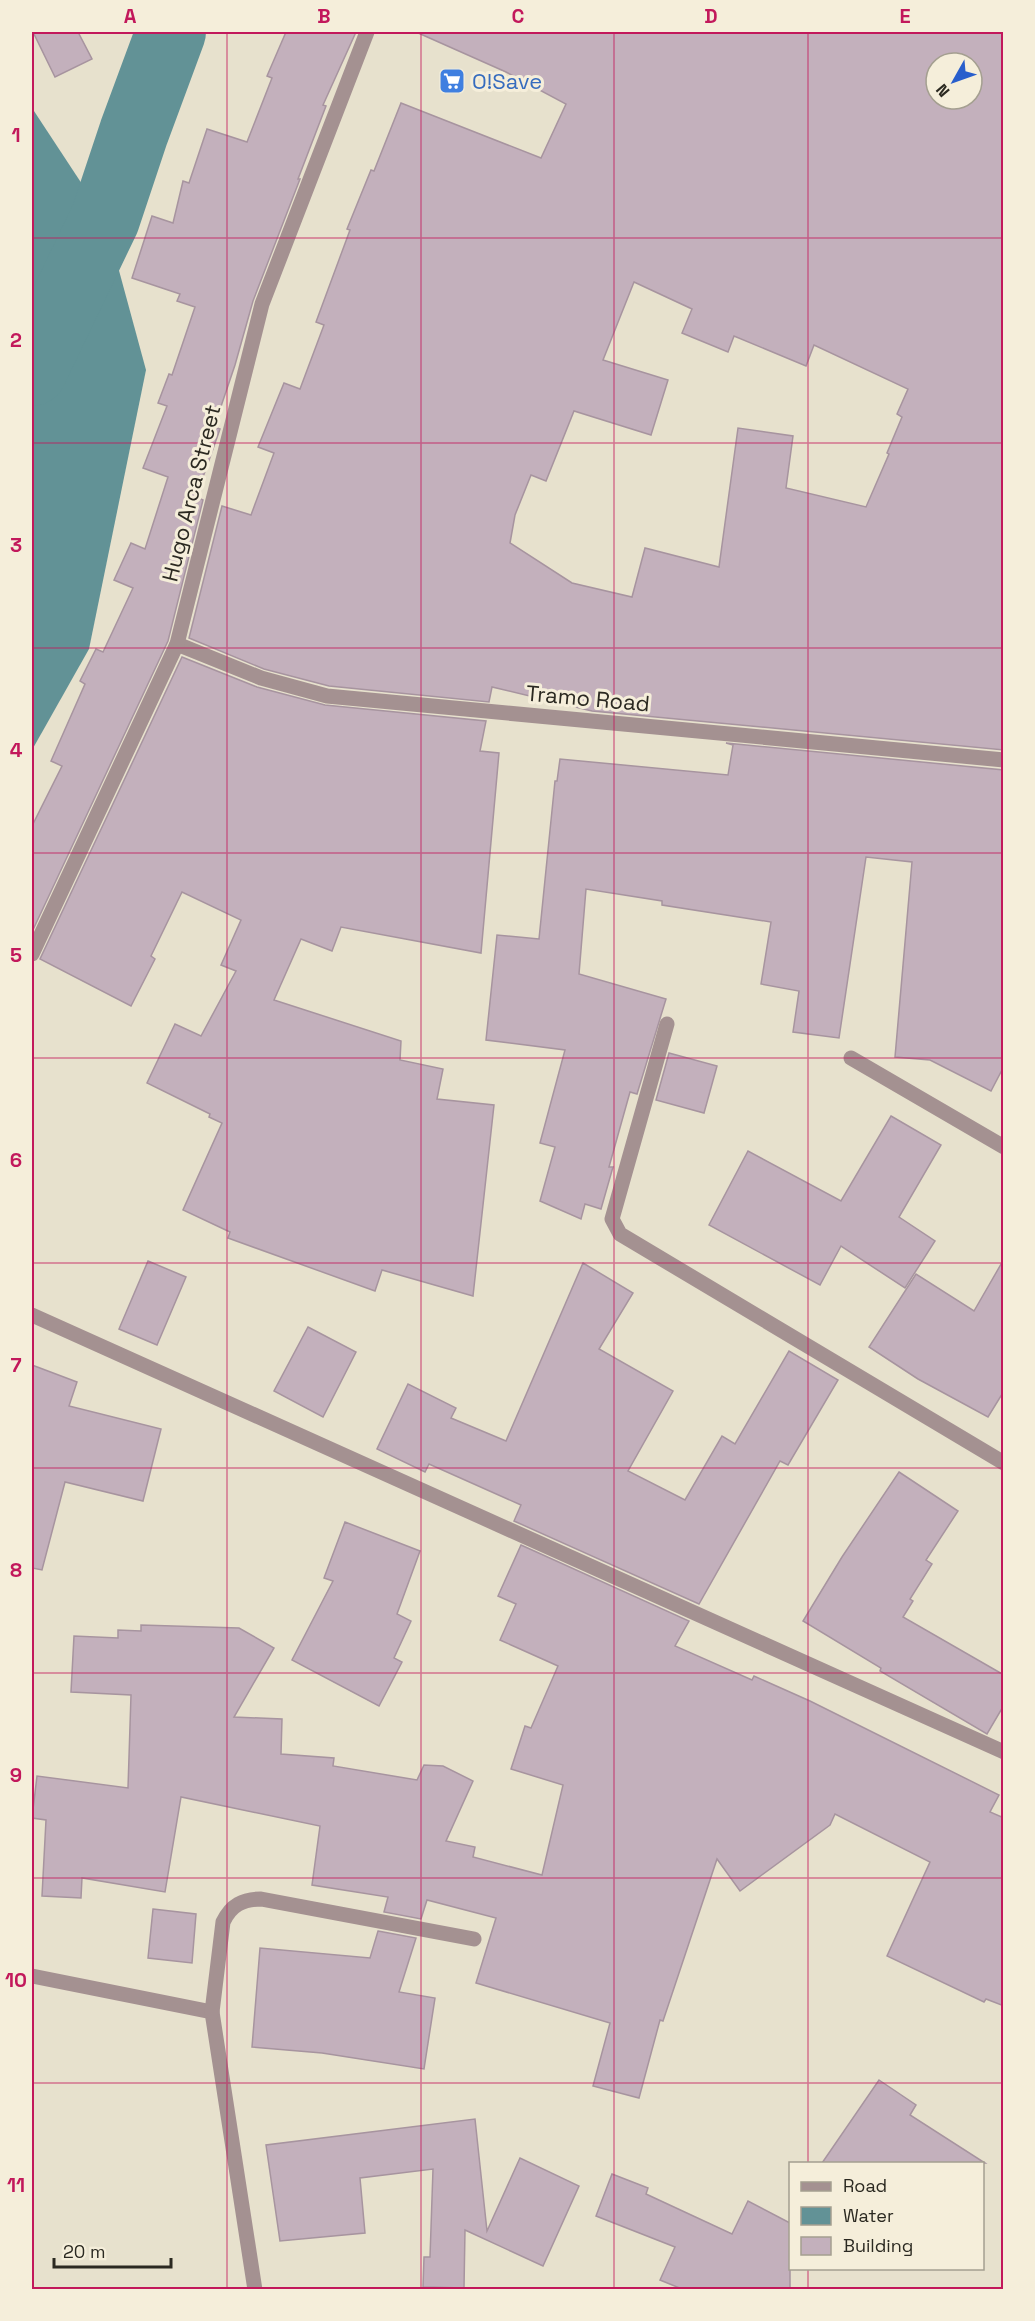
<svg xmlns="http://www.w3.org/2000/svg" width="1035" height="2321" viewBox="0 0 1035 2321" font-family="'Space Grotesk',sans-serif">
	<style>
		.water { fill: #629296 }
		.lines { fill: none; stroke-linecap: round; stroke-linejoin: round }
		.river { stroke: #629296; stroke-width: 70 }
		.building { fill: #c3b0bc; stroke: #a7949f; stroke-width: 1.5; fill-rule: evenodd }
		.minor { stroke: #a49191; stroke-width: 15 }
		.grid { fill: none; stroke: #c2185b; stroke-width: 1.5; stroke-opacity: 0.55 }
		.labels { text-anchor: middle; stroke-width: 6; stroke-linejoin: round; paint-order: stroke }
		.shop-label { font-size: 22px; fill: #366cbe; stroke: #f5eeda; text-anchor: start }
		.street-label { font-size: 22px; fill: #2b2921; stroke: #f5eeda }
		.neatline { fill: none; stroke: #c2185b; stroke-width: 2 }
		.grid-label { font-size: 20px; text-anchor: middle; font-weight: bold; fill: #c2185b }
	</style>
	<rect width="100%" height="100%" fill="#e7e1cd"/>
	<!-- water -->
	<polygon class="water" points="32,108 105,219 146,370 89,649 32,750"/>
	<g class="lines">
		<!-- river -->
		<polyline class="river" points="32,371 105,219 134,132 171,32"/>
	</g>
	<!-- building -->
	<g class="building">
		<polygon points="33,32 78,32 92,59 55,77"/>
		<polygon points="286,32 356,32 323,105 326,106 298,179 300,179 253,301 235,365 214,427 220,429 196,497 203,500 168,641 32,932 32,826 62,766 51,761 85,684 80,681 96,649 103,652 133,588 114,580 131,543 145,549 168,477 143,468 167,406 158,403 169,374 172,375 195,307 177,301 180,294 132,278 152,216 173,223 183,181 189,183 207,129 247,142 272,78 267,76"/>
		<path d="M416,32H1004V750L592,711L492,687L489,702L329,686L264,669L189,638L222,506L251,515L274,453L258,447L284,383L300,389L324,325L316,322L350,230L347,229L371,170L374,171L401,103L541,158L566,104L506,72ZM936,63H972V99H936ZM634,282L692,309L682,333L728,352L734,336L806,366L814,345L908,389L897,414L902,417L887,453L889,454L866,507L786,488L793,436L738,428L719,567L645,548L632,597L572,583L510,543L515,515L531,475L546,481L574,411L651,435L668,380L603,360Z"/>
		<polygon points="182,657 257,687 325,705 486,721 480,751 499,753 481,953 341,927 332,951 301,939 274,1000 401,1041 400,1060 443,1069 437,1099 494,1105 473,1296 382,1270 375,1291 228,1238 230,1232 183,1210 222,1123 209,1117 210,1114 147,1083 175,1024 201,1036 236,971 221,965 241,920 182,892 151,956 155,959 131,1006 40,959"/>
		<polygon points="726,743 1004,770 1004,1066 991,1091 930,1060 895,1057 912,862 866,857 839,1038 793,1032 799,991 761,984 771,922 662,905 662,901 586,889 579,974 666,999 637,1094 630,1092 609,1167 613,1167 601,1209 585,1204 581,1219 540,1201 555,1147 540,1143 565,1050 486,1040 497,935 539,939 555,781 557,781 560,759 728,775 733,745"/>
		<polygon points="669,1053 717,1066 704,1113 656,1100"/>
		<polygon points="891,1116 941,1145 899,1217 935,1241 905,1288 841,1246 820,1285 709,1225 748,1151 841,1201"/>
		<polygon points="1004,1259 1004,1391 988,1417 918,1379 869,1347 916,1274 974,1311"/>
		<polygon points="148,1261 186,1277 157,1345 119,1329"/>
		<polygon points="583,1263 633,1293 599,1349 673,1391 628,1471 685,1500 722,1436 735,1444 789,1351 838,1380 788,1465 780,1461 699,1604 514,1521 521,1505 429,1464 425,1472 377,1449 408,1384 456,1408 451,1418 506,1441"/>
		<polygon points="308,1327 356,1352 323,1417 274,1391"/>
		<polygon points="32,1365 77,1382 69,1406 161,1429 143,1501 65,1482 42,1570 32,1568"/>
		<polygon points="899,1472 958,1511 926,1560 932,1564 910,1599 913,1601 903,1617 1004,1675 1004,1705 987,1734 880,1671 881,1668 803,1621 842,1557"/>
		<polygon points="345,1522 420,1551 397,1614 411,1621 394,1658 402,1662 379,1706 292,1660 333,1581 324,1578"/>
		<polygon points="521,1545 689,1621 675,1646 752,1680 754,1676 810,1701 999,1795 990,1812 1004,1818 1004,2006 986,1999 984,2002 887,1956 930,1862 835,1814 830,1825 740,1891 717,1859 663,2021 660,2020 639,2098 593,2086 610,2023 476,1983 496,1918 427,1900 421,1919 384,1912 388,1897 312,1885 320,1826 181,1797 165,1892 82,1878 81,1898 42,1896 46,1820 32,1818 37,1776 128,1788 131,1695 71,1692 74,1636 118,1638 118,1630 141,1631 141,1625 239,1628 274,1648 234,1717 282,1719 281,1754 334,1758 333,1766 417,1780 424,1765 443,1766 473,1781 446,1841 475,1847 473,1857 542,1875 563,1785 511,1769 525,1726 531,1728 558,1666 500,1640 516,1604 498,1596"/>
		<polygon points="153,1909 196,1914 192,1963 148,1958"/>
		<polygon points="378,1931 416,1938 399,1992 435,1998 424,2069 322,2053 252,2047 260,1948 370,1958"/>
		<polygon points="879,2080 916,2105 910,2115 985,2163 822,2163"/>
		<polygon points="475,2119 487,2231 520,2158 579,2186 543,2266 465,2230 464,2288 423,2287 424,2257 430,2257 433,2169 360,2178 365,2233 280,2241 266,2145"/>
		<polygon points="612,2174 648,2188 646,2194 732,2234 748,2201 790,2223 790,2289 682,2289 660,2280 675,2247 596,2216"/>
	</g>
	<g class="lines">
		<!-- minor -->
		<g class="minor">
			<polyline points="177,644 261,678 327,696 1004,760"/>
			<polyline points="32,954 177,644 262,304 367,32"/>
			<polyline points="667,1024 612,1219 620,1234 1004,1463"/>
			<polyline points="851,1058 1004,1147"/>
			<polyline points="32,1315 1004,1752"/>
			<polyline points="32,1976 212,2012 255,2290"/>
			<path d="M212,2012L223,1922C231,1905 243,1899 261,1899L474,1939"/>
		</g>
	</g>
	<!-- grid -->
	<path class="grid" d="M227,32V2290M421,32V2290M614,32V2290M808,32V2164M32,238H1004M32,443H1004M32,648H1004M32,853H1004M32,1058H1004M32,1263H1004M32,1468H1004M32,1673H1004M32,1878H1004M32,2083H1004M808,2268V2290"/>
	<!-- icons -->
	<defs>
		<g id="supermarket-square" transform="scale(1.35)"><rect x="-9" y="-9" width="18" height="18" rx="4" fill="#3f7fe0" stroke="#f5eeda"/><path d="M-6-5.5h2.5l.6 2H6L4.5 2H-2.5L-4.4-4H-6ZM-1.5 3.2a1.3 1.3 0 1 0 .1 0ZM3 3.2a1.3 1.3 0 1 0 .1 0Z" fill="#fff"/></g>
	</defs>
	<g fill-rule="evenodd">
		<use href="#supermarket-square" x="452" y="81"/>
	</g>
	<g class="labels">
		<!-- shop labels -->
		<g class="shop-label">
			<text x="472" y="89">O!Save</text>
		</g>
		<!-- street labels -->
		<g class="street-label">
			<text transform="translate(191 493) rotate(-76)" y="8">Hugo Arca Street</text>
			<text transform="translate(588 698) rotate(5)" y="8">Tramo Road</text>
		</g>
	</g>
	<!-- border -->
	<rect width="1035" height="2321" fill="none" stroke="#f5eeda" stroke-width="66"/>
	<!-- legend -->
	<rect x="789" y="2162" width="195" height="108" fill="#f5eeda" stroke="#a49f90" stroke-width="1.5"/>
	<rect x="801" y="2182" width="30" height="9" fill="#a49191" stroke="#a49f90" stroke-width="1.5"/>
	<text x="843" y="2192" font-size="18" fill="#2b2921">Road</text>
	<rect x="801" y="2207" width="30" height="18" fill="#629296" stroke="#a49f90" stroke-width="1.5"/>
	<text x="843" y="2222" font-size="18" fill="#2b2921">Water</text>
	<rect x="801" y="2237" width="30" height="18" fill="#c3b0bc" stroke="#a49f90" stroke-width="1.5"/>
	<text x="843" y="2252" font-size="18" fill="#2b2921">Building</text>
	<!-- north arrow -->
	<g transform="translate(954 81) rotate(230)"><circle r="28" fill="#f5eeda" stroke="#a49f90" stroke-width="1.5"/>
	<path d="M0-4.5L10 22L0 15L-10 22Z" fill="#285ecc"/>
	<text y="-9" font-size="16" font-weight="bold" text-anchor="middle" fill="#2b2921">N</text>
	</g>
	<!-- scale -->
	<path d="M54 2258v9h117v-9" fill="none" stroke="#2b2921" stroke-width="3"/>
	<text x="63" y="2258" font-size="18" fill="#2b2921" stroke="#f5eeda" stroke-width="4.5" paint-order="stroke">20 m</text>
	<rect x="33" y="33" width="969" height="2255" class="neatline"/>
	<g class="grid-label">
		<text x="130" y="23">A</text>
		<text x="324" y="23">B</text>
		<text x="518" y="23">C</text>
		<text x="711" y="23">D</text>
		<text x="905" y="23">E</text>
		<text x="16" y="142">1</text>
		<text x="16" y="347">2</text>
		<text x="16" y="552">3</text>
		<text x="16" y="757">4</text>
		<text x="16" y="962">5</text>
		<text x="16" y="1167">6</text>
		<text x="16" y="1372">7</text>
		<text x="16" y="1577">8</text>
		<text x="16" y="1782">9</text>
		<text x="16" y="1987">10</text>
		<text x="16" y="2192">11</text>
	</g>
</svg>
